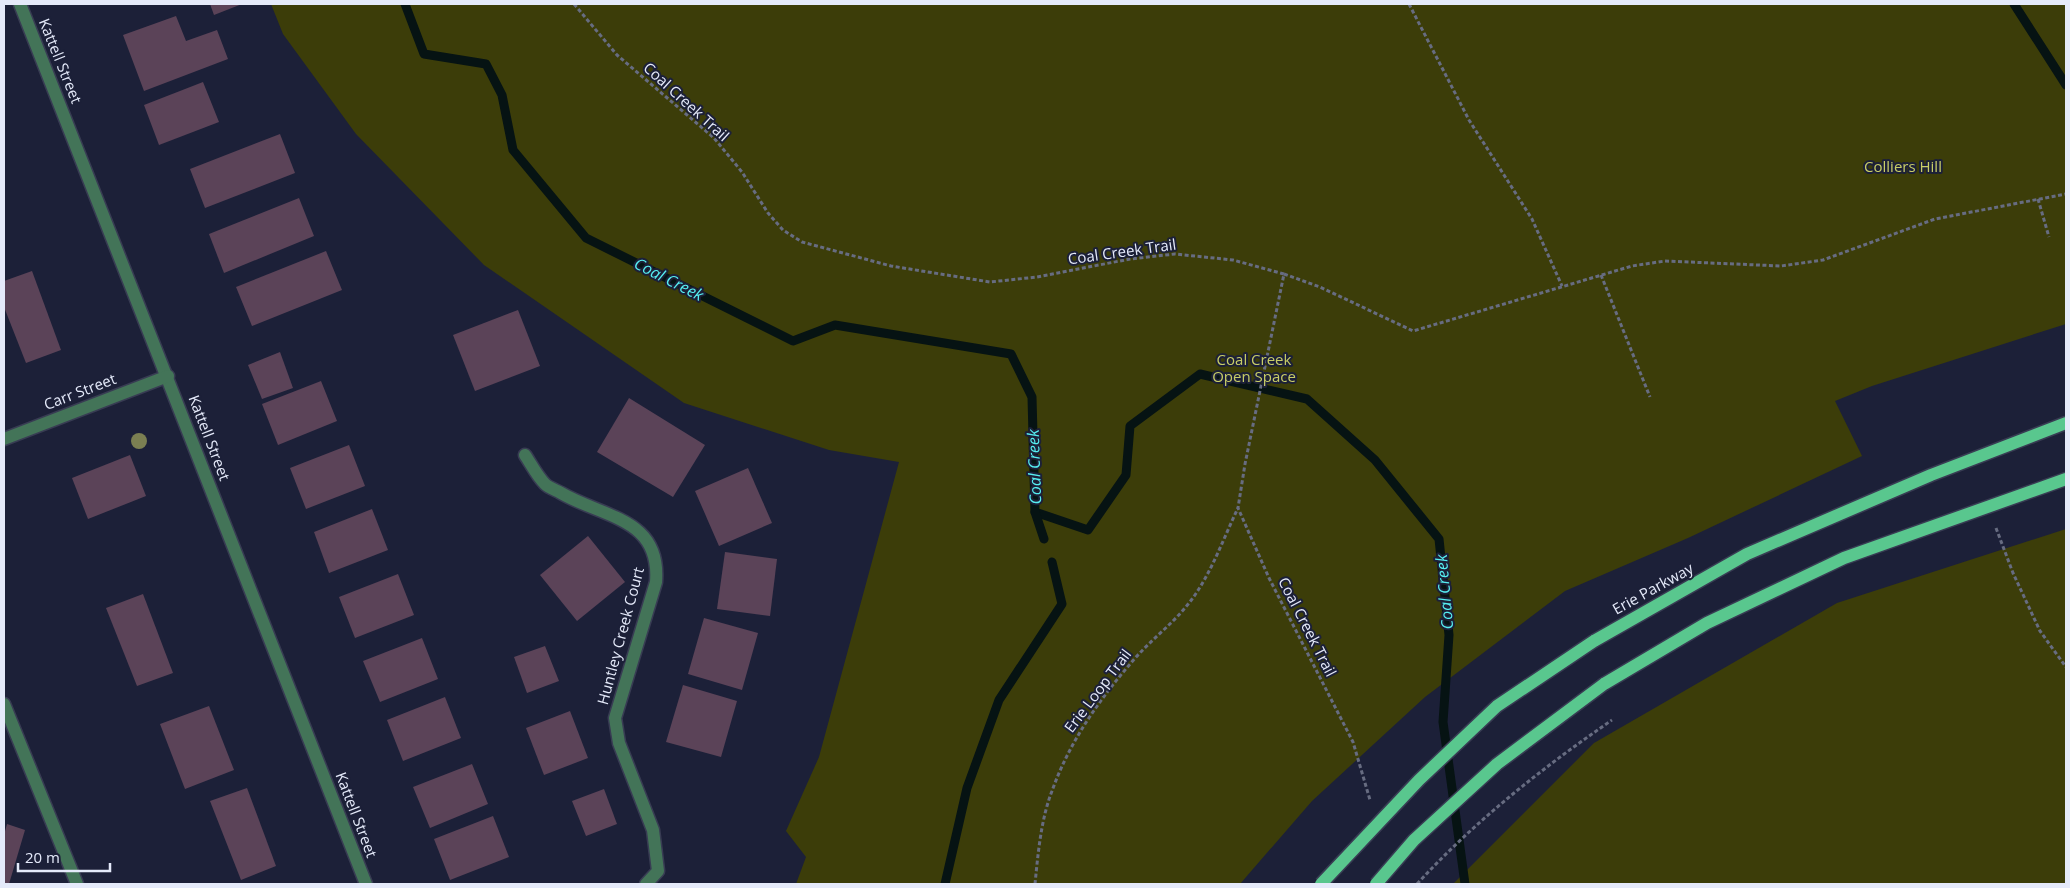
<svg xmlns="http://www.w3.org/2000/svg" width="2070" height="888" viewBox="0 0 2070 888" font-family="'Open Sans',sans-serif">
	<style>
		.green { fill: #3c3d09 }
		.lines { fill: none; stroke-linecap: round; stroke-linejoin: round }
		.stream { stroke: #061313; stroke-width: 9 }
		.building { fill: #5b4358 }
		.minor-casing { stroke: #383c53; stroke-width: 15 }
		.major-casing { stroke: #383c53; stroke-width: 15 }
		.path { stroke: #676c81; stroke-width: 3; stroke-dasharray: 4 2.5; stroke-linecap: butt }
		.minor { stroke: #437458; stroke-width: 12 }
		.major { stroke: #59c78e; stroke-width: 12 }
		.major-bridge-casing { stroke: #383c53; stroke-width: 15; stroke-linecap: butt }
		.major-bridge { stroke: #59c78e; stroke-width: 12 }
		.tree { fill: #7b7f52 }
		.labels { text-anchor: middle; stroke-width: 4; stroke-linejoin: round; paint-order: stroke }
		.street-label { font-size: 15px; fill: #e5eafa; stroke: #1c2038 }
		.park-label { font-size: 15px; fill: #c8cd67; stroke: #1c2038 }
		.water-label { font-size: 16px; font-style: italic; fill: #56eef1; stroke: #1c2038 }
	</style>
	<rect width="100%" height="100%" fill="#1c2038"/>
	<!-- green -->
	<g class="green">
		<polygon points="271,4 2066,4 2066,324 1872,386 1835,401 1862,456 1688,538 1565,591 1425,697 1312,801 1240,884 796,884 806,857 786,831 819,757 899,462 829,450 684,403 484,265 356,134 283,34"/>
		<polygon points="2066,529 2066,884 1453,884 1594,743 1837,603"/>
	</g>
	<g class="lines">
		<!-- stream -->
		<g class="stream">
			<polyline points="405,4 424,54 486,64 502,95 513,150 586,238 793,341 835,325 1011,354 1032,397 1035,512 1088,530 1126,475 1130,426 1200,374 1307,399 1375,460 1439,539 1449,635 1443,722 1465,884"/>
			<polyline points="2014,4 2066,85"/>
			<polyline points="1035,512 1044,539"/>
			<polyline points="945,884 967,788 999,700 1062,604 1052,562"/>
		</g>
	</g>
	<!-- building -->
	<g class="building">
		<polygon points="210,4 242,4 214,15"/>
		<polygon points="176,16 186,41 217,30 228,59 144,91 123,35"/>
		<polygon points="203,82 219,122 159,145 144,105"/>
		<polygon points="280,134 295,173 205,208 190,169"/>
		<polygon points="299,198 314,236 224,273 209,234"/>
		<polygon points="326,251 342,290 252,326 236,287"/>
		<polygon points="32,271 61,350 26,363 4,307 4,281"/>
		<polygon points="518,310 540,366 475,391 453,335"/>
		<polygon points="280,352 293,388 262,399 248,365"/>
		<polygon points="321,381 337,421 278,445 262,404"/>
		<polygon points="629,398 705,445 673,497 597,452"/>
		<polygon points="349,445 365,486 306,509 290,468"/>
		<polygon points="130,455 146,496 88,519 72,478"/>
		<polygon points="748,468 772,523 719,546 695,491"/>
		<polygon points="372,509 388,550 329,573 314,532"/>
		<polygon points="588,536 625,582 577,621 540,575"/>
		<polygon points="725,552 777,559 770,616 717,609"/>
		<polygon points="398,574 414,615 355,638 339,597"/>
		<polygon points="143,594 173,673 137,686 106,608"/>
		<polygon points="704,618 758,633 742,690 688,674"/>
		<polygon points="422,638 438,679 380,702 363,661"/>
		<polygon points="545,646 559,681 527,693 514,657"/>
		<polygon points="683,685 737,701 721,757 666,742"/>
		<polygon points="445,697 461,738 403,761 387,720"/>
		<polygon points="209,706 234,770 185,789 160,724"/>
		<polygon points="570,711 588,758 544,775 526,728"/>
		<polygon points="472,764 488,804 430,828 413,787"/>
		<polygon points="247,788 276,866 241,880 210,801"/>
		<polygon points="604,789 617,824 586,836 572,801"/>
		<polygon points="493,816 509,857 450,880 434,839"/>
		<polygon points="7,824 25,830 9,884 4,884 4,835"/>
	</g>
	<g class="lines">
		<!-- minor casing -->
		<g class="minor-casing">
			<g id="minor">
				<polyline points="20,4 366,884"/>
				<polyline points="4,439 168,376"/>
				<path d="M525,455C531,464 537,476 545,484C549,488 556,490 561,493C604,518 661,518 656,582L615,718L619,743L653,830L658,871L646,884"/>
				<polyline points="4,704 77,884"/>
			</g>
		</g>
		<!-- major casing -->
		<g class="major-casing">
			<g id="major">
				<polyline points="1594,641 1747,554 1931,475 2066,423"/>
				<polyline points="1604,684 1707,623 1844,558 2066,479"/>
			</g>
		</g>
		<!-- path -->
		<g class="path">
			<polyline points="574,4 617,55 714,138 742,172 768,213 783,230 802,242 891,266 990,282 1037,277 1130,259 1175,254 1233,260 1284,274 1245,464 1238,508 1269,578 1353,742 1370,800"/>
			<polyline points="1409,4 1469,120 1532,219 1562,286"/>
			<polyline points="2038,199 2049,237"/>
			<polyline points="1284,274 1320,287 1413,331 1632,266 1665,261 1781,266 1823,260 1935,219 2066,194"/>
			<polyline points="1601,275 1650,397"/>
			<polyline points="1996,528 2013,573 2040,631 2066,667"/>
			<path d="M1035,884C1038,854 1041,819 1052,791C1069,743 1098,701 1131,663C1149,641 1172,625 1189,603C1211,575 1223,539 1238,508"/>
			<path d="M1417,884C1475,821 1542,768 1612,720"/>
		</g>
		<!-- minor -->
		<use href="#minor" class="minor"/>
		<!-- major -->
		<use href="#major" class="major"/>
		<!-- major-bridge casing -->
		<g class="major-bridge-casing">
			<g id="major-bridge">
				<polyline points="1321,884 1419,780 1497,706 1594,641"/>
				<polyline points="1376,884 1414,840 1497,764 1604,684"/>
			</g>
		</g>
		<!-- major-bridge -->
		<use href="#major-bridge" class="major-bridge"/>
	</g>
	<!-- trees -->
	<circle class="tree" cx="139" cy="441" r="8"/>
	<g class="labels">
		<!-- street labels -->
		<g class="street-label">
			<text transform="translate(60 61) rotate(68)" y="5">Kattell Street</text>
			<text transform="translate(686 102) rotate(42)" y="5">Coal Creek Trail</text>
			<text transform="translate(1122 252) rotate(-8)" y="5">Coal Creek Trail</text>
			<text transform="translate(80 392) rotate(-21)" y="5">Carr Street</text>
			<text transform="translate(209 438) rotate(69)" y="5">Kattell Street</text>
			<text transform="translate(1653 589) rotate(-29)" y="5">Erie Parkway</text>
			<text transform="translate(1307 627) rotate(63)" y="5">Coal Creek Trail</text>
			<text transform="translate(621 636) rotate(-75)" y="5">Huntley Creek Court</text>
			<text transform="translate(1098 691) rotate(-53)" y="5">Erie Loop Trail</text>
			<text transform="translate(356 815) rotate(69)" y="5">Kattell Street</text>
		</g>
		<!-- park labels -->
		<g class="park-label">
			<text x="1903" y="172">Colliers Hill</text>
			<text x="1254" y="365">Coal Creek<tspan x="1254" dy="17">Open Space</tspan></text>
		</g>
		<!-- water labels -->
		<g class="water-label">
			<text transform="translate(669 279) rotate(27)" y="6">Coal Creek</text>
			<text transform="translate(1034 467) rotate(-92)" y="6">Coal Creek</text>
			<text transform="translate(1444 592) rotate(-95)" y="6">Coal Creek</text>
		</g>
	</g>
	<!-- border -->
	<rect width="2070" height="888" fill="none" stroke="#e5eafa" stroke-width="10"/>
	<!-- scale -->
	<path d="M18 863v8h92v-8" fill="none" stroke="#e5eafa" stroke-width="2.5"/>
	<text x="25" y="863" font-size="15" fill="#e5eafa" stroke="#1c2038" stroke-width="4" paint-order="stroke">20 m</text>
</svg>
